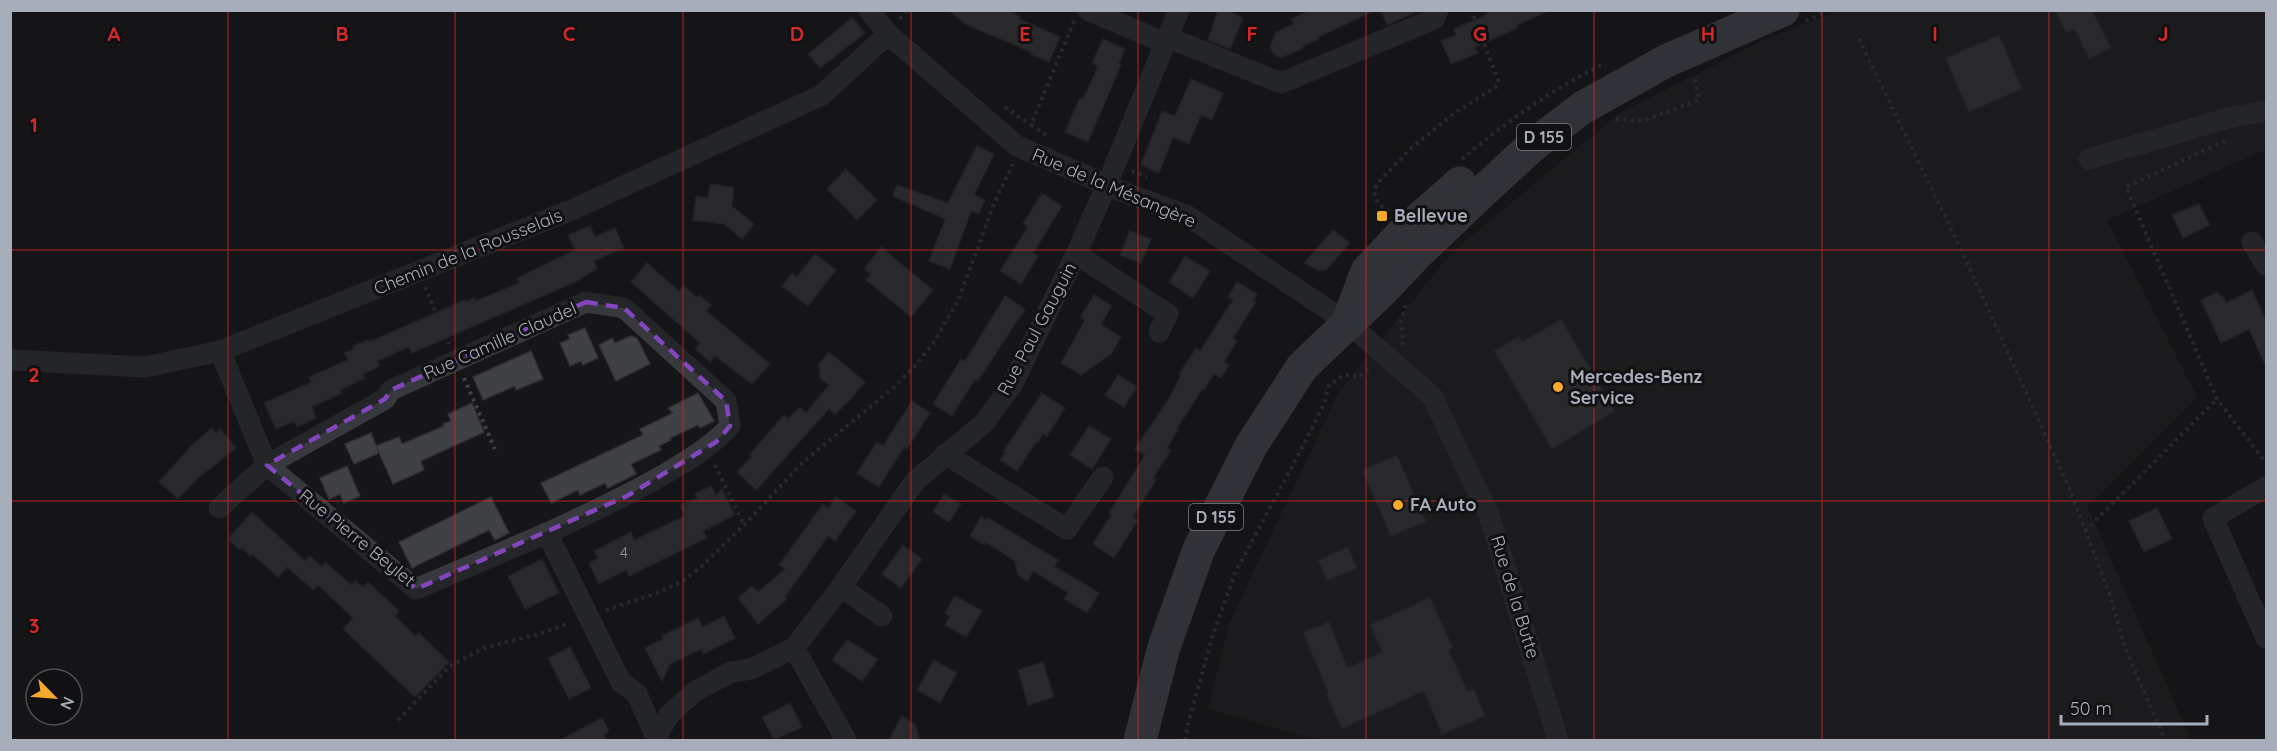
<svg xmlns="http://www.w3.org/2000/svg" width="2277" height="751" viewBox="0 0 2277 751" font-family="Quicksand,sans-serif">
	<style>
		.built { fill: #222225 }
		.building { fill: #404145; stroke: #303035; stroke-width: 1.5 }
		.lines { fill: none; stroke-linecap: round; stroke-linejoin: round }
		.path { stroke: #3d4045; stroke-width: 4; stroke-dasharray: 3 4.5; stroke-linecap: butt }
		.street { stroke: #37393e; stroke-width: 21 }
		.primary { stroke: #53565d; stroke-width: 33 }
		.marked { fill: none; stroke: #8446be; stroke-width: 4.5; stroke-dasharray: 12 8; stroke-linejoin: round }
		.grid { fill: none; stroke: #d62828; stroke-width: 1.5; stroke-opacity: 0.55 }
		.poi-dot { fill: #f9a82e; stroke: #111113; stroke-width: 2 }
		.labels { text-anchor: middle; stroke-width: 6; stroke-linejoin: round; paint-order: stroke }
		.number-label { font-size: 15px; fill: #8e939c }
		.shield { fill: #111113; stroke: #7b7f87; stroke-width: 1.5 }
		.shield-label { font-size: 16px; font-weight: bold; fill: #a8aeb9 }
		.street-label { font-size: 18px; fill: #a8aeb9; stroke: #111113 }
		.poi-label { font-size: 18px; font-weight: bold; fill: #a8aeb9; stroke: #111113; text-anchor: start }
		.grid-label { font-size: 20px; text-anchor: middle; font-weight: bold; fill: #d62828; stroke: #111113; stroke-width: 6; stroke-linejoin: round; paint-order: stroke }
	</style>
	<rect width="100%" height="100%" fill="#161618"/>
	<!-- built -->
	<polygon class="built" points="1837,11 2266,11 2266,149 2107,220 2197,397 2087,506 2191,740 1318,740 1208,709 1229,624 1340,390 1453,251 1620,113 1764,40"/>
	<!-- building -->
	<g class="building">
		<polygon points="948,10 1007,10 1020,16 1019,19 1060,37 1049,62 1030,54 1031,52 967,25"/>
		<polygon points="1218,10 1227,10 1243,18 1230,49 1208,40"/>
		<polygon points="1311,10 1376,10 1318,37 1319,39 1303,46 1304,48 1281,58 1274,55 1270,47 1276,32 1294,24 1291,19"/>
		<polygon points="1381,10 1421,10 1387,25"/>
		<polygon points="1487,10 1550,10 1517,25 1518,28 1475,47 1478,53 1451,64 1441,41 1456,35 1454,29 1488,14"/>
		<polygon points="2055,10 2092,10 2111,48 2089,59 2074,29 2066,33"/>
		<polygon points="852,18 865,33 820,68 808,54"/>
		<polygon points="1999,35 2022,89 1969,112 1945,58"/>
		<polygon points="1103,39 1125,49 1119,63 1121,65 1088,142 1065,132 1080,98 1083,99 1098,66 1092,63"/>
		<polygon points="1191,79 1223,93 1212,120 1201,115 1189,144 1173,137 1159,173 1141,165 1162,111 1175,116"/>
		<polygon points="977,146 994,154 974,195 985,200 979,214 971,211 950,269 929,261 945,219 893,196 897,185 948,203"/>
		<polygon points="846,169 877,200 857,220 827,189"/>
		<polygon points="710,184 734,187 732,206 754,224 742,239 724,224 693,220 696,196 708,198"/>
		<polygon points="1042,193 1062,206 1033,253 1038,256 1021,284 1000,271 1028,227 1023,224"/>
		<polygon points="2199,204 2210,225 2183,238 2172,215"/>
		<polygon points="590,226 595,237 615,228 624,248 594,261 597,269 575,282 412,353 409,347 377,361 380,366 363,374 365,378 340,390 342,393 312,407 316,418 297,427 294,421 276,429 264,403 312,382 309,377 348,360 344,353 354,349 353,346 368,340 369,342 465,300 465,302 474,298 476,301 519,283 517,278 575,250 568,235"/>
		<polygon points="1333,230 1350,243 1326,270 1320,271 1304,263"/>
		<polygon points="1130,231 1151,239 1141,263 1120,255"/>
		<polygon points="881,247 933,290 911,317 866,280 871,274 864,269"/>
		<polygon points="815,254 836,270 808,306 782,286 792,273 797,277"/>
		<polygon points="1185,256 1210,271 1193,298 1169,282"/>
		<polygon points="647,263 679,291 684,286 696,297 699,295 711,305 706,311 770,364 752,384 715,356 710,362 695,349 700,343 631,282"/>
		<polygon points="1237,282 1257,294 1253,301 1256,302 1233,338 1237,341 1224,362 1229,365 1221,378 1214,374 1204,390 1202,389 1176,430 1178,430 1167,448 1171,450 1153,478 1156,480 1133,517 1138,520 1114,558 1093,544 1111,515 1109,513 1145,455 1135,449 1170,397 1181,375 1179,374 1196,348 1200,351 1233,300 1228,297"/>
		<polygon points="2252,290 2266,321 2266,367 2249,329 2221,343 2201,300 2218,292 2220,296 2222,295 2226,303"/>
		<polygon points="1094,295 1112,306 1101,324 1121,337 1111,354 1081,375 1061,363 1085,320 1080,317"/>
		<polygon points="1005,296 1025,309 978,381 975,379 952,416 933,404 961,359 965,361"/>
		<polygon points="1561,319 1615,411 1552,449 1494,351 1519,336 1522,342"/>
		<polygon points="585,328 598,358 583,365 581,361 570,366 560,343 570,339 568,335"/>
		<polygon points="631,336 637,338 650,364 616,381 599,345 612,338 615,343"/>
		<polygon points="531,351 543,379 516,390 515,386 483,400 473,377"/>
		<polygon points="829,352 865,382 848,402 835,414 829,409 756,490 737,472 752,456 750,454 784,415 788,419 800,407 806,413 829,385 820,378 819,364"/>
		<polygon points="1118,375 1137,387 1124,407 1105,395"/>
		<polygon points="698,393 714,421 700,428 698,425 670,438 671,440 659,446 661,450 631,464 636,474 608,488 605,483 580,495 578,490 551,503 541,483 643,435 640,429 673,413 668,408"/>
		<polygon points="1042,393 1065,408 1047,436 1043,434 1038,442 1036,442 1017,471 1000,460 1005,453 1003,452"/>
		<polygon points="912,401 930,413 907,449 904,447 879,487 857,473 877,442 883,446"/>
		<polygon points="472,403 484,432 421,461 424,470 393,484 376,446 399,437 402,444 444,426 443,424 451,421 448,414"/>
		<polygon points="1089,426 1111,439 1092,469 1070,455"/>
		<polygon points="212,428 216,433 220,429 236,448 197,479 178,499 159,482 192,445"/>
		<polygon points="371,433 379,453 354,464 345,444"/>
		<polygon points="1397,455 1426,522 1391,536 1362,470"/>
		<polygon points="347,466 360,496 344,503 340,494 329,499 320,478"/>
		<polygon points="711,486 716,496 722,489 735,515 703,531 707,538 629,576 626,570 599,584 589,563 598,558 594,551 631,532 634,540 685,516 680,506 697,498 695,494"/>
		<polygon points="944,494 961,504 949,522 933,512"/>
		<polygon points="491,497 509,533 495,540 489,530 412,568 399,542"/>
		<polygon points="836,497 856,511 835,541 828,536 785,597 787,599 758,624 738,598 752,586 758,592 785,569 779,565 823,504 828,508"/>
		<polygon points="2157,508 2172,539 2144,552 2129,521"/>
		<polygon points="252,512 305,561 310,556 322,567 325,562 351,585 355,581 363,587 368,582 399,611 395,616 415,636 419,633 449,662 415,697 343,629 353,618 318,585 313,590 287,567 278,577 252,554 250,556 242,548 240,550 228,539"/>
		<polygon points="981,516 986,520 988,518 1058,560 1054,566 1099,593 1087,613 1064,599 1068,593 1034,571 1027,581 1018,575 1015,561 986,542 984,545 970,536"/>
		<polygon points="903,545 922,559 901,588 882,574"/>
		<polygon points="1348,547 1357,568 1327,581 1318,560"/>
		<polygon points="542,559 559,593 525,609 508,576"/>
		<polygon points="955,596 982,611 966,637 945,625 950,616 945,613"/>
		<polygon points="1430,597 1453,648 1449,650 1468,692 1474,689 1485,716 1442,735 1424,691 1342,729 1326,694 1328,693 1303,632 1329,622 1348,668 1382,652 1370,625"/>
		<polygon points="724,616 735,638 703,654 701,649 670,664 662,681 645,648 663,639 662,636 698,618 703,627"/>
		<polygon points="847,640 878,659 862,681 832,660"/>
		<polygon points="570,647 591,688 569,699 548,658"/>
		<polygon points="934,660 957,673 940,703 917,690"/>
		<polygon points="1043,662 1054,697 1028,705 1018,670"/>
		<polygon points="790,703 802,727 774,740 762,717"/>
		<polygon points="902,716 915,724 920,741 888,741"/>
		<polygon points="602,718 609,731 604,734 607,741 558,741"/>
	</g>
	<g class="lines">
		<!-- path -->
		<g class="path">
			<polyline points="900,19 907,10"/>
			<polyline points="1806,21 1829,10"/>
			<polyline points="1859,39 1964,256 2067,483 2109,592 2126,650 2165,740"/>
			<polyline points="1005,107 1031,125"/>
			<polyline points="1616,119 1642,121 1699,100 1695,80 1698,75"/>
			<polyline points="1046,135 1031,125 1074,21"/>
			<polyline points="2225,141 2126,187 2217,399 2266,463"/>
			<path d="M1462,159C1506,122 1553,89 1605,63"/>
			<polyline points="1132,171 1147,177"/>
			<polyline points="1389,212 1379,204 1376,199 1374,191 1377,184 1408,151 1453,114 1496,87 1499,82 1471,10"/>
			<polyline points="425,287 449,344"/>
			<polyline points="1401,344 1403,343 1401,321 1406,305"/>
			<polyline points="464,378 495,449"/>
			<polyline points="715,465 744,525"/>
			<polyline points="2085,531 2217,399"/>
			<polyline points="606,610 657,593 683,581 702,566 744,525 802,463 893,388 917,364 933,343 958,301 995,201 1013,164"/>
			<polyline points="398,720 450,666 484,648 542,633 570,623"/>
			<polyline points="1185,740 1189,720 1213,635 1235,573 1301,450 1324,404 1329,385 1344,375 1359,377 1371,367"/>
		</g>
		<!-- street -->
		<g class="street">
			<polyline points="869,10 888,34 1017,146 1126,193 1186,215 1348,323 1432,396 1489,515 1558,740"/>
			<polyline points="1088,10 1165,43"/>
			<polyline points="1167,37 1281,83 1434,19 1438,10"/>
			<polyline points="2089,159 2228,118 2266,111"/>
			<polyline points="2252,242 2266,265"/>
			<polyline points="1076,254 1168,314 1159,332"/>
			<polyline points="220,351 267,465 416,589 547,533 621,682 637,694 657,740"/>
			<polyline points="10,360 145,367 220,351 574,209 822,95 888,34"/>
			<polyline points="945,454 1067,529 1103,477"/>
			<polyline points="2266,487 2213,518 2266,638"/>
			<path d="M219,508L267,465L385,399L391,390L586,302L624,308L726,401L730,426C711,447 688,460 663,475C625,497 586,515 547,533"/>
			<polyline points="841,587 882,616"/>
			<polyline points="794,648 846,740"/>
			<polyline points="657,740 660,730 669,715 694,692 731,672 751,669 794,648 841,587 915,481 984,423 1012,385 1076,254 1102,196 1179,10"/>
		</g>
		<!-- primary -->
		<g class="primary">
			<polyline points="1350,316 1367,271 1401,235 1460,183"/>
			<polyline points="1140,740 1164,647 1199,549 1251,446 1302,367 1384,289 1418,253 1480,194 1531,147 1582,108 1666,61 1783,10"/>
		</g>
	</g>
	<!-- marked area -->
	<path d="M0 0H2277V751H0ZM586,302L624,308L726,401L730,426L716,442L627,496L416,589L267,465L385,399L391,390Z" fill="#161618" fill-opacity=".55" fill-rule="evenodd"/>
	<path class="marked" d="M586,302L624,308L726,401L730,426L716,442L627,496L416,589L267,465L385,399L391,390Z"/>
	<!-- grid -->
	<path class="grid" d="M228,10V740M455,10V740M683,10V740M911,10V740M1138,10V740M1366,10V740M1594,10V740M1822,10V740M2049,10V740M10,250H2266M10,501H2266"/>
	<!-- markers -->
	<g class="poi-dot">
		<rect x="1376" y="210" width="12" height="12" rx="3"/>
		<circle cx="1558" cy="387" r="6"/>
		<circle cx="1398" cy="505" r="6"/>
	</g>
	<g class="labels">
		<!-- number labels -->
		<g class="number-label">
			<text x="624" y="558">4</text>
		</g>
		<!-- shield labels -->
		<g class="shield">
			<rect x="1517" y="124" width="54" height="26" rx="4.5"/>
			<rect x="1189" y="504" width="54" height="26" rx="4.5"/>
		</g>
		<g class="shield-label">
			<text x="1544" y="143">D 155</text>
			<text x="1216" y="523">D 155</text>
		</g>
		<!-- street labels -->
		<g class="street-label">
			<text transform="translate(1114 188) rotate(23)" y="6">Rue de la Mésangère</text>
			<text transform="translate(468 252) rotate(-22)" y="6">Chemin de la Rousselais</text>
			<text transform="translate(1037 329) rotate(-62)" y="6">Rue Paul Gauguin</text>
			<text transform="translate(500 341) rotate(-24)" y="6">Rue Camille Claudel</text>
			<text transform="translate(357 538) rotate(39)" y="6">Rue Pierre Beylet</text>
			<text transform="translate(1515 597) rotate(73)" y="6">Rue de la Butte</text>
		</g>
		<!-- poi labels -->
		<g class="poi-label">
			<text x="1394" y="222">Bellevue</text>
			<text x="1570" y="383">Mercedes-Benz<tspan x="1570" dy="21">Service</tspan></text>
			<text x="1410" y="511">FA Auto</text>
		</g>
	</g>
	<g class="grid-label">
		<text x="114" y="41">A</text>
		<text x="342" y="41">B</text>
		<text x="569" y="41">C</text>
		<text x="797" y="41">D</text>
		<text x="1025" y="41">E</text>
		<text x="1252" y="41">F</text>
		<text x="1480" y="41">G</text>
		<text x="1708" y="41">H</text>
		<text x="1935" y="41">I</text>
		<text x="2163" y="41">J</text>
		<text x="34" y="132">1</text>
		<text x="34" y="382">2</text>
		<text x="34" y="633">3</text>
	</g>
	<!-- border -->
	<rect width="2277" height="751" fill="none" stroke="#a8aeb9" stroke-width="24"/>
	<!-- north arrow -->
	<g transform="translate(54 697) rotate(115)"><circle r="28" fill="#111113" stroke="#4d5055" stroke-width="1.5"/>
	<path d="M0-4.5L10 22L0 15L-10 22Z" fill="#f9a82e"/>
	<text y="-9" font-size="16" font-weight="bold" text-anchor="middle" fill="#a8aeb9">N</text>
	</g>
	<!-- scale -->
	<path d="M2061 715v9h146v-9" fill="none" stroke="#a8aeb9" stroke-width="3"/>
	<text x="2070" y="715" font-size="18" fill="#a8aeb9" stroke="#111113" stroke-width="4.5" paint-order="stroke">50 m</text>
</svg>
